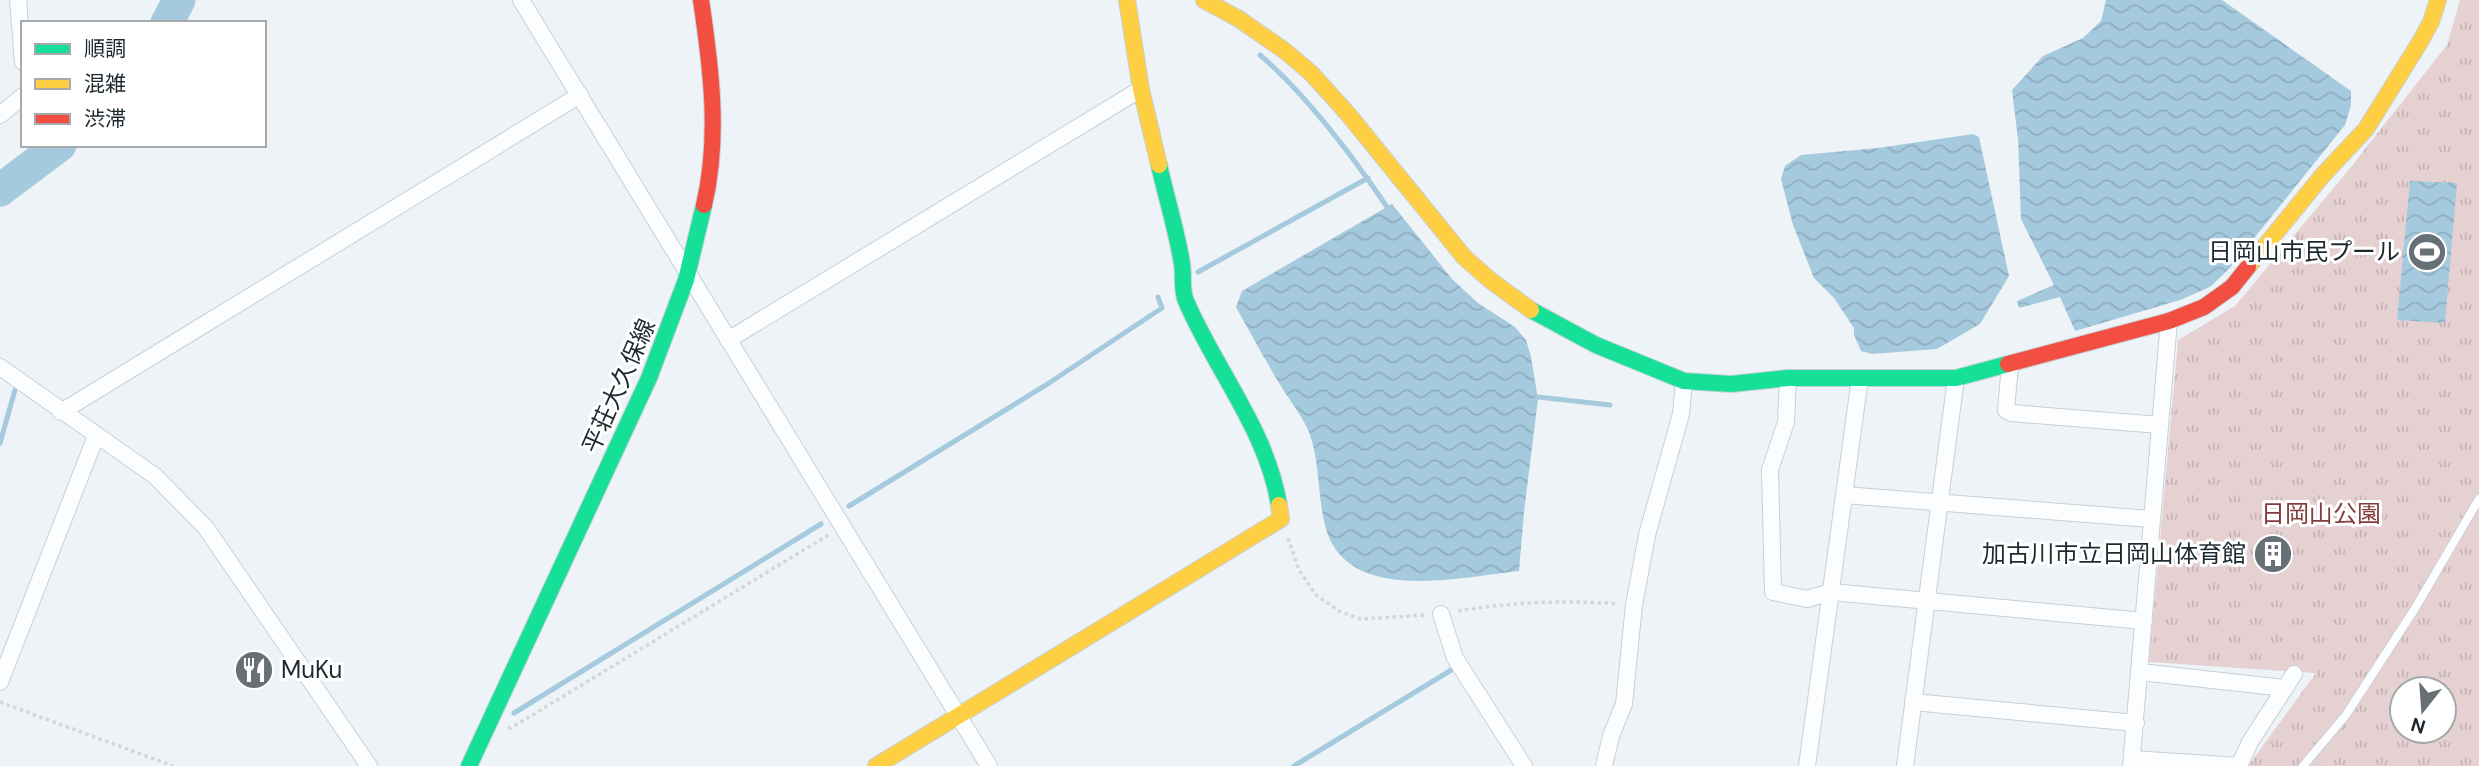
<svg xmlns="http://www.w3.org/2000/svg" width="2479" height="766" viewBox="0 0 2479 766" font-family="'DM Sans','Noto Sans JP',sans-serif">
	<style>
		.park { fill: url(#park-tufts); fill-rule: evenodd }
		.water { fill: url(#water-waves) }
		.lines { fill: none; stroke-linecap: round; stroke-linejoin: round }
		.stream { stroke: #a5cade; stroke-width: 5 }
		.river { stroke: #a5cade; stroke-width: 33 }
		.lane-casing { stroke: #c8d0d5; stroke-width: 10 }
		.street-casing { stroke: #c8d0d5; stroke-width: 18 }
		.fast-casing { stroke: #c8d0d5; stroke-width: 18 }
		.slow-casing { stroke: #c8d0d5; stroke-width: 18 }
		.jam-casing { stroke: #c8d0d5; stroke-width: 18 }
		.path { stroke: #d4d6d8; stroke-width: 3.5; stroke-dasharray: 3.5 3.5; stroke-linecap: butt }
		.lane { stroke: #fcfdfe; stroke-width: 8 }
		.street { stroke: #fcfdfe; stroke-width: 16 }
		.fast { stroke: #16e098; stroke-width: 16 }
		.slow { stroke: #ffcf43; stroke-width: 16 }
		.jam { stroke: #f24e42; stroke-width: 16 }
		.labels { text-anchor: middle; stroke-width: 6; stroke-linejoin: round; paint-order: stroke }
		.poi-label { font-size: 24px; fill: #1e292f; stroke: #fff; text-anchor: end }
		.street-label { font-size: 24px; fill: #1e292f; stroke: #fff }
		.park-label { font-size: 24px; fill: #823c3c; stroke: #fff }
	</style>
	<defs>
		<pattern id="park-tufts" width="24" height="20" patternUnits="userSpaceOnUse" patternTransform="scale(1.75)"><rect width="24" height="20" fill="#e6d1d2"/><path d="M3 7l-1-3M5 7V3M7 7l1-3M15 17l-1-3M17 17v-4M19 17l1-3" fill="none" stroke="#c5b3b5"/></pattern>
		<pattern id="water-waves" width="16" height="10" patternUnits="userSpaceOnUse" patternTransform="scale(1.75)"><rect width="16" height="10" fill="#a5cade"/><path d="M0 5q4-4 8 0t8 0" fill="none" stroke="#8eaebf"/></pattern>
	</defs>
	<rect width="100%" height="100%" fill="#edf3f7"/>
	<!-- park -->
	<path class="park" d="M2460,0H2479V766H2248L2316,673L2149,662L2178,340L2235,306L2347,172L2447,45ZM2402,689H2444V731H2402Z"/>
	<!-- water -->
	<g class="water">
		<polygon points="2106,0 2222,0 2351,91 2351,105 2345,125 2230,268 2210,287 2180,300 2075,331 2060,297 2019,308 2017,301 2054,285 2021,219 2018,139 2012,90 2043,56 2083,38 2101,21"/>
		<polygon points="1973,134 1979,137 2009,276 1980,324 1937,349 1872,354 1861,351 1854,335 1854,328 1834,298 1814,278 1793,225 1781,179 1785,166 1801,155 1878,148"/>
		<polygon points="2410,181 2457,183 2445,323 2397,320"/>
		<path d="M1392,204L1452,279L1478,303L1515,327L1526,340L1531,357L1538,399L1524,512L1519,571C1461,577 1351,604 1327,532C1317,501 1321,465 1309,432C1302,416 1290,401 1281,386C1265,360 1251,334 1236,307L1242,291Z"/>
	</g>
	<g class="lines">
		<!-- stream -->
		<g class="stream">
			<path d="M1260,55C1305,93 1354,158 1387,207"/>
			<polyline points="1198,272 1368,178"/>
			<polyline points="1538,397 1610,405"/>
			<polyline points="0,443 15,390"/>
			<polyline points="849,506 1046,385 1162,308 1158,297"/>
			<polyline points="514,713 821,524"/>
			<polyline points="1294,766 1453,669"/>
		</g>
		<!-- river -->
		<g class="river">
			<polyline points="167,23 179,0"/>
			<polyline points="0,190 60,145"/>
		</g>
		<!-- lane casing -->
		<g class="lane-casing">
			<polyline id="lane" points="2303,766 2346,715 2414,610 2479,499"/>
		</g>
		<!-- street casing -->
		<g class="street-casing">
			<g id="street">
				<polyline points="18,0 23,62"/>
				<polyline points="521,0 989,766"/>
				<polyline points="0,115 23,96"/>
				<polyline points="728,340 1141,89"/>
				<polyline points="2010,365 2006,410 2011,413 2160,425"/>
				<polyline points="0,367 155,476 206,528 369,766"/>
				<polyline points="1788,378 1786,422 1770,470 1773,592 1807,599 1831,592 2144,621"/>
				<polyline points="61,412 580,95"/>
				<polyline points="1844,495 2151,519"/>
				<polyline points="1441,614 1455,658 1524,766"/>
				<polyline points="2140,672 2285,688"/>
				<polyline points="0,682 96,436"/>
				<polyline points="1913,702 2136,723"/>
				<polyline points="2132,759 2239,766 2250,742 2294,674"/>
				<polyline points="1604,766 1611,736 1624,704 1634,605 1647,535 1681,414 1684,381"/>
				<polyline points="1807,766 1860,378"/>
				<polyline points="1905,766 1956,378"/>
				<polyline points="2131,766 2169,321"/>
			</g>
		</g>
		<!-- fast casing -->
		<g class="fast-casing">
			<g id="fast">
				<path d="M1159,165C1166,197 1177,231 1182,264C1184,276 1181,290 1186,301C1215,369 1267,430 1279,505"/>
				<polyline points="1531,310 1596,345 1684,381 1731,384 1788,378 1956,378 2008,364"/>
				<polyline points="469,766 649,378 686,280 704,205"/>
			</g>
		</g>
		<!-- slow casing -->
		<g class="slow-casing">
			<g id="slow">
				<polyline points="1127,0 1141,89 1159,165"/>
				<polyline points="1204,0 1239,19 1285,51 1311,73 1348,114 1464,257 1490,280 1531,310"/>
				<polyline points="2248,267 2322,176 2366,129 2420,42 2431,22 2438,0"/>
				<polyline points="876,766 1281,519 1279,505"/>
			</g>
		</g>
		<!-- jam casing -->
		<g class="jam-casing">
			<g id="jam">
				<path d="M701,0C711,67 720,138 704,205"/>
				<polyline points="2008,364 2169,321 2204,307 2232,287 2248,267"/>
			</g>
		</g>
		<!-- path -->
		<g class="path">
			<polyline points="1288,538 1299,570 1316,595 1339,611 1361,619 1426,615"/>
			<path d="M1458,611C1511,602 1565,600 1618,604"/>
			<polyline points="0,702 173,766"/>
			<polyline points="508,728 511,728 830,534"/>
		</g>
		<!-- lane -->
		<use href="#lane" class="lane"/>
		<!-- street -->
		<use href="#street" class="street"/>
		<!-- fast -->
		<use href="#fast" class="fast"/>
		<!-- slow -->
		<use href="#slow" class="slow"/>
		<!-- jam -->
		<use href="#jam" class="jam"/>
	</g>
	<!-- icons -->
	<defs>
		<g id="stadium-disc" transform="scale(2.0125)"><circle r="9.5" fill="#667075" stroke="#fff"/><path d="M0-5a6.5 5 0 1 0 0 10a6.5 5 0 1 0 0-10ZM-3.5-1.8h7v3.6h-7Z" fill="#fff"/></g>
		<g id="building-disc" transform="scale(2.0125)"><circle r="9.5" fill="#667075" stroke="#fff"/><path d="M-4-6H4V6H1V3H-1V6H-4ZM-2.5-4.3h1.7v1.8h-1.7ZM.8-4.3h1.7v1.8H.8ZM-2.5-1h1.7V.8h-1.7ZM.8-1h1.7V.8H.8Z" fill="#fff"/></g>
		<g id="restaurant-disc" transform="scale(2.0125)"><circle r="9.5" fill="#667075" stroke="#fff"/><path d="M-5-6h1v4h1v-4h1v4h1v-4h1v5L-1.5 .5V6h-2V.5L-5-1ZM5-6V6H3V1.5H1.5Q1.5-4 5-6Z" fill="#fff"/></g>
	</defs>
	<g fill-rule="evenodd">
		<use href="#stadium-disc" x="2427" y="252"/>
		<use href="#building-disc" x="2273" y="554"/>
		<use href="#restaurant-disc" x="254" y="670"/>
	</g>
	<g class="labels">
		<!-- poi labels -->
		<g class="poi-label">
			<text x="2400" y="260">日岡山市民プール</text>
			<text x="2246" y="562">加古川市立日岡山体育館</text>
			<text x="281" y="678" text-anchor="start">MuKu</text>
		</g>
		<!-- street labels -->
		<g class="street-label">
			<text transform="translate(619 386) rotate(-66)" y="8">平荘大久保線</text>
		</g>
		<!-- park labels -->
		<g class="park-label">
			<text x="2321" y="522">日岡山公園</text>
		</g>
	</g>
	<!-- legend -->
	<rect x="21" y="21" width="245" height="126" fill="#ffffff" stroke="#a5a9ac" stroke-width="2"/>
	<rect x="35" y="44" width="35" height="10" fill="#16e098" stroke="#a5a9ac" stroke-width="2"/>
	<text x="84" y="56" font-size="21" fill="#1e292f">順調</text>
	<rect x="35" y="79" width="35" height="10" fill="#ffcf43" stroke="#a5a9ac" stroke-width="2"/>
	<text x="84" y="91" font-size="21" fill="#1e292f">混雑</text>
	<rect x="35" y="114" width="35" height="10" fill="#f24e42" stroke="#a5a9ac" stroke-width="2"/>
	<text x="84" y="126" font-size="21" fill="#1e292f">渋滞</text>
	<!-- north arrow -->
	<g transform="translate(2423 710) rotate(197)"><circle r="33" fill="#ffffff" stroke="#a5a9ac" stroke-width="2"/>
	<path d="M0-5L12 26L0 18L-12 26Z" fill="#667075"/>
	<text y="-10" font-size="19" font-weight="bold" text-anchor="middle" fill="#1e292f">N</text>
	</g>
</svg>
